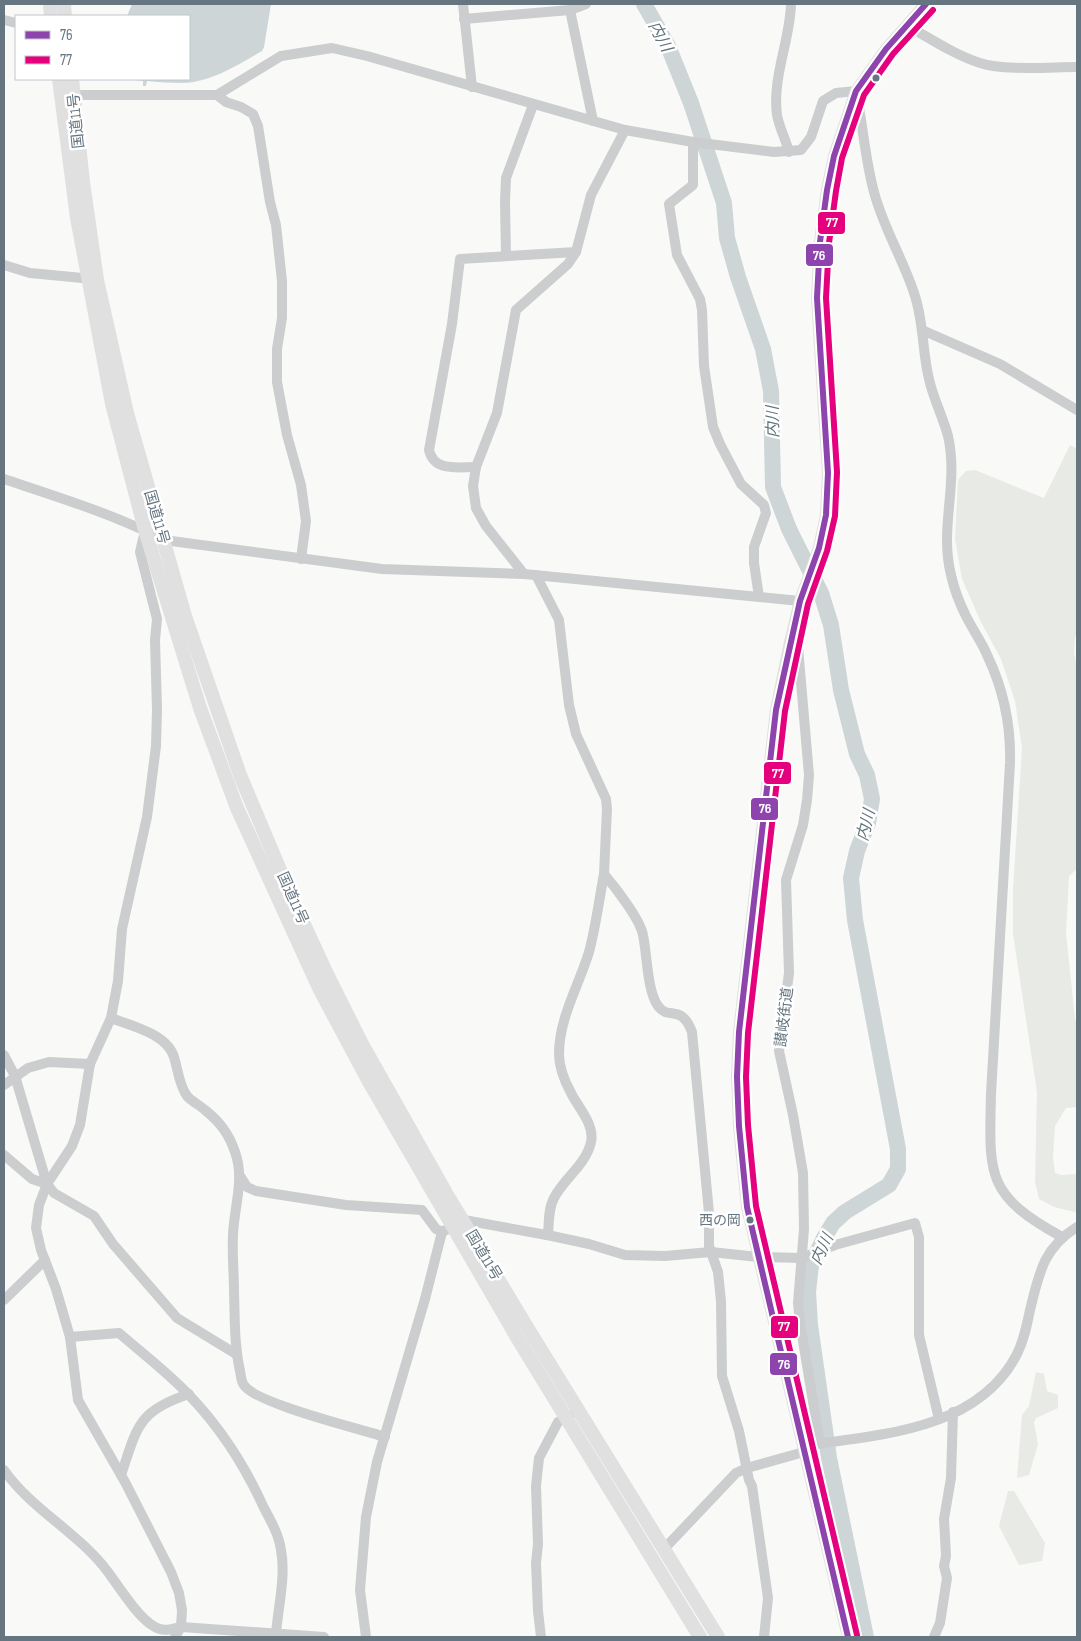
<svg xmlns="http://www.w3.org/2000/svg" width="1081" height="1641" viewBox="0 0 1081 1641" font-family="'Sofia Sans Condensed','Noto Sans JP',sans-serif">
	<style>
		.green { fill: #e8eae6 }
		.water { fill: #cdd5d7 }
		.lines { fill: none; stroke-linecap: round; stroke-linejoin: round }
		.river { stroke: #cdd5d7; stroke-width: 16 }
		.minor { stroke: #cbcdce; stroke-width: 10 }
		.major { stroke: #e0e0e1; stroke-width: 12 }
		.highway { stroke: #e0e0e1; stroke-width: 14 }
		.bus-1-casing { stroke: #fff; stroke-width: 10 }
		.bus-2-casing { stroke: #fff; stroke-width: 10 }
		.bus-1 { stroke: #8e44ad; stroke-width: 6 }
		.bus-2 { stroke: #e5007d; stroke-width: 6 }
		.bus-dot { fill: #667680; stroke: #fff; stroke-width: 2 }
		.labels { text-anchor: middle; stroke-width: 5; stroke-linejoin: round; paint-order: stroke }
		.bus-label { font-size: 14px; fill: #667680; stroke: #fff; text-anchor: end }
		.street-label { font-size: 15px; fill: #667680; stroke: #fff }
		.water-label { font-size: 16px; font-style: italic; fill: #61747a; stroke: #fff }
		.line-badge { stroke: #fff; stroke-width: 2 }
		.badge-label { font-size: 14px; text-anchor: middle; font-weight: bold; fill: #fff }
	</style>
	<rect width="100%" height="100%" fill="#f9f9f8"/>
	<!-- green -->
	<g class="green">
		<polygon points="1070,445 1077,449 1077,636 1075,637 1074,652 1077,668 1077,869 1069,876 1066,933 1075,1019 1077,1022 1077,1107 1066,1108 1055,1126 1053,1158 1055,1173 1061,1175 1077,1174 1077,1212 1075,1212 1054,1207 1039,1199 1035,1182 1037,1092 1013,934 1013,889 1022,748 1015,701 1001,659 981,622 962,579 955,539 958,480 966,471 975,470 1044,498"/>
		<polygon points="1036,1372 1044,1374 1047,1391 1058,1395 1058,1408 1036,1418 1034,1423 1038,1444 1029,1475 1017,1478 1022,1415 1029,1406"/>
		<polygon points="1008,1491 1014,1491 1045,1543 1042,1561 1019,1565 999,1526"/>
	</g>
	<!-- water -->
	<path class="water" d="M132,4H271L264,47L262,51C237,65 212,82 182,83C170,83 158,82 147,81L146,86H143V81L124,79H189V16H127Z"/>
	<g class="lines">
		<!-- river -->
		<polyline class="river" points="644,4 668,46 691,103 724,203 727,238 738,277 763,349 771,391 773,487 789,529 821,593 831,625 841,690 857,754 867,775 872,799 868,823 857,851 851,878 855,920 898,1149 898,1169 889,1185 845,1212 833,1223 824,1238 811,1265 808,1292 810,1325 829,1458 866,1637"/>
		<!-- minor -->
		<g class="minor">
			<polyline points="463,4 472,87"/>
			<polyline points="570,10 593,121"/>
			<polyline points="464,19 570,10 586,4"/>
			<polyline points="4,20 16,23"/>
			<path d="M908,26C931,39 955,55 980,63C1004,71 1051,67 1077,67"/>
			<path d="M74,95H217L281,56L332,48L367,56L625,130L693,142L774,152L801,150L811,137L823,101L836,93L856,91C863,125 865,159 874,192C883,227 903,259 914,293C924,321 922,351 929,379C933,398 943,417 948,436C959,485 939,526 951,575C954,588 959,602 965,614C972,629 982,642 988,657C1004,691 1011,726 1010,763L991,1094C989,1176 986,1195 1062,1237"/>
			<polyline points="217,95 226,102 241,107 253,114 258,126 270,202 276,225 282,281 282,318 277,349 277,382 287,435 301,485 306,521 301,559"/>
			<polyline points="693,142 693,185 669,204 677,255 700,299 702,310 704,366 713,427 720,444 741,484 764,505 766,513 754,547 754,563 759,597"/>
			<path d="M789,152C786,140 779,127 777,115C772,77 790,41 791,4"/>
			<polyline points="506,256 505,202 506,178 533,105"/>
			<polyline points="4,265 30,273 93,279"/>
			<polyline points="922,330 1000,364 1077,410"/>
			<path d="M476,467C457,467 434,472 429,450L452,324L460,259L576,252"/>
			<path d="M4,479C58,497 113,514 164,540L382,569L524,574L800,601"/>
			<polyline points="145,531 140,552 157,619 155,640 157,710 156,746 147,817 122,929 118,981 111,1018 90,1064 80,1125 72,1146 47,1184 39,1205 36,1228 41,1250 56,1289 70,1337 78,1400 125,1482 171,1572 179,1593 182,1610 181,1627 175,1637"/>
			<polyline points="524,574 486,526 476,508 473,486 476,467 497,413 516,310 568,264 576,252 591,195 625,130"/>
			<path d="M536,575L559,620L569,705L576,734L606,799L607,809L604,874C615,887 640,919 643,935C647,953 647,991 658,1006C669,1021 681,1003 692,1032L709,1213V1246L718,1272L721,1301L722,1376L739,1431L749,1480L752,1486L768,1598L764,1637"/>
			<polyline points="796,624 809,775 807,800 803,825 786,880 789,973 779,1051 793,1115 803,1173 804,1229 798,1303 800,1323 820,1444"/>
			<path d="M111,1018C132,1026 167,1034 174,1057C178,1070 179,1085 187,1096C192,1102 200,1105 205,1110C220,1122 229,1134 235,1152C245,1179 234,1207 233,1235C232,1254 234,1273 234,1292C235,1319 234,1344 240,1371C241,1375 241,1382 244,1385C254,1403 361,1429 385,1437"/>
			<polyline points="4,1055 15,1076 47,1184 54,1193 94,1216 113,1244 177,1318 236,1354"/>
			<polyline points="4,1085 28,1068 49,1062 90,1064"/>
			<polyline points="4,1155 32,1179 47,1184"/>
			<polyline points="240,1176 247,1187 256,1191 346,1205 422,1210 436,1229 442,1232"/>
			<path d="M548,1235C549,1224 548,1209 554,1198C564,1178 586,1165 591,1142C595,1125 578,1107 571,1093C565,1082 559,1067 559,1054C559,1018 579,985 589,952C596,926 599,900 604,874"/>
			<polyline points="4,1300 45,1260"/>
			<path d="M70,1337L119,1333C142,1353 167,1372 188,1394C220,1427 245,1466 264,1508C271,1521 279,1535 281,1550C286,1577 278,1607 276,1634"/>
			<path d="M802,1446C877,1435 978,1431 1017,1354C1024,1340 1027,1325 1030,1310C1039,1274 1043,1248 1077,1227"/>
			<path d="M4,1470C32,1510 79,1533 108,1572C119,1587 139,1619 155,1627C163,1632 173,1629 181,1627L324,1637"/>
			<path d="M121,1475C137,1428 137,1411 189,1394"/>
			<polyline points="664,1549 736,1473 747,1468 804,1452"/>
			<polyline points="366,1637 360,1590 366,1517 377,1462 425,1299 442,1232 464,1220 552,1236 589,1244 625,1255 665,1256 711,1252 758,1257 802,1258 835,1245 915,1223 919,1237 919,1335 939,1419"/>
			<polyline points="541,1637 538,1611 536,1563 538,1544 536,1486 539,1458 558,1422 570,1415"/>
			<polyline points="934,1637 940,1623 947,1578 944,1566 946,1556 944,1519 951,1478 953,1412"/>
		</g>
		<!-- major -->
		<polyline class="major" points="848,1637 747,1207 739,1126 737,1077 739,1032 776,710 790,642 800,601 819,548 826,515 828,473 817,298 820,242 827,190 834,156 856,91 886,49 926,4"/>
		<!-- highway -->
		<g class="highway">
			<polyline points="50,4 51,16"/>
			<polyline points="64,4 65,16"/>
			<polyline points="59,79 77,218 112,404 145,530 200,708 237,808 320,990 368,1080 518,1339 700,1637"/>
			<polyline points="72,79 83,182 97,280 127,413 185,616 240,775 291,896 326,972 362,1044 446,1193 527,1327 718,1637"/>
		</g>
		<!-- bus-1 casing -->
		<g class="bus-1-casing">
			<polyline id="bus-1" points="848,1637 747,1207 739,1126 737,1077 739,1032 776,710 800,601 819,548 826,515 828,473 817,298 820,242 827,190 834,156 856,91 886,49 926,4"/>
		</g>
		<!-- bus-2 casing -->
		<g class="bus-2-casing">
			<polyline id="bus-2" points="857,1635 756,1206 748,1125 746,1077 748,1033 785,711 808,604 827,551 835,516 837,472 826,298 829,243 836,191 842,158 864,95 893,54 933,10"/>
		</g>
		<!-- bus-1 -->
		<use href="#bus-1" class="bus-1"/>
		<!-- bus-2 -->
		<use href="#bus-2" class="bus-2"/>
	</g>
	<!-- markers -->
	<g class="bus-dot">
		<circle cx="876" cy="78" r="4.5"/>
		<circle cx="750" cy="1220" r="4.5"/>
	</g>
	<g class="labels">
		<!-- bus labels -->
		<g class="bus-label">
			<text x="741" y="1225">西の岡</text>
		</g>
		<!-- street labels -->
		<g class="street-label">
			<text transform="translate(76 121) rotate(-96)" y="5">国道11号</text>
			<text transform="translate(157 517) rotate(74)" y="5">国道11号</text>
			<text transform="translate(293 898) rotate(66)" y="5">国道11号</text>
			<text transform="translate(784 1017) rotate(-83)" y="5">讃岐街道</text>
			<text transform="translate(484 1255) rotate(59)" y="5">国道11号</text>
		</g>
		<!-- water labels -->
		<g class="water-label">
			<text transform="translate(661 36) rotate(62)" y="6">内川</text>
			<text transform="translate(772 422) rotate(-91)" y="6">内川</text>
			<text transform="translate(865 825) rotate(-76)" y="6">内川</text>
			<text transform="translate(821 1249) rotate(-65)" y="6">内川</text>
		</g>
	</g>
	<g class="line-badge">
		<rect x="817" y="211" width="29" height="24" rx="5" fill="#e5007d"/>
		<rect x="805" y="243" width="29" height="24" rx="5" fill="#8e44ad"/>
		<rect x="763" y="761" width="29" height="24" rx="5" fill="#e5007d"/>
		<rect x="750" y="797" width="29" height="24" rx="5" fill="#8e44ad"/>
		<rect x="770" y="1315" width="29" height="24" rx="5" fill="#e5007d"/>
		<rect x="769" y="1352" width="29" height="24" rx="5" fill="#8e44ad"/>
	</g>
	<g class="badge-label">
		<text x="832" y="227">77</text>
		<text x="819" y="260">76</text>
		<text x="778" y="778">77</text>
		<text x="765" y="813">76</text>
		<text x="784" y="1331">77</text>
		<text x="784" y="1369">76</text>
	</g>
	<!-- border -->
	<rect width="1081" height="1641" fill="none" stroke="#667680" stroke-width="10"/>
	<!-- legend -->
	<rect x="15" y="15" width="175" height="65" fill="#ffffff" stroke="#c2c8cc"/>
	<rect x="25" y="31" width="25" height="8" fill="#8e44ad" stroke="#c2c8cc"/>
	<text x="60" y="40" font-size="15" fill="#667680">76</text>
	<rect x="25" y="56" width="25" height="8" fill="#e5007d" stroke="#c2c8cc"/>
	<text x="60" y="65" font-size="15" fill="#667680">77</text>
</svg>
